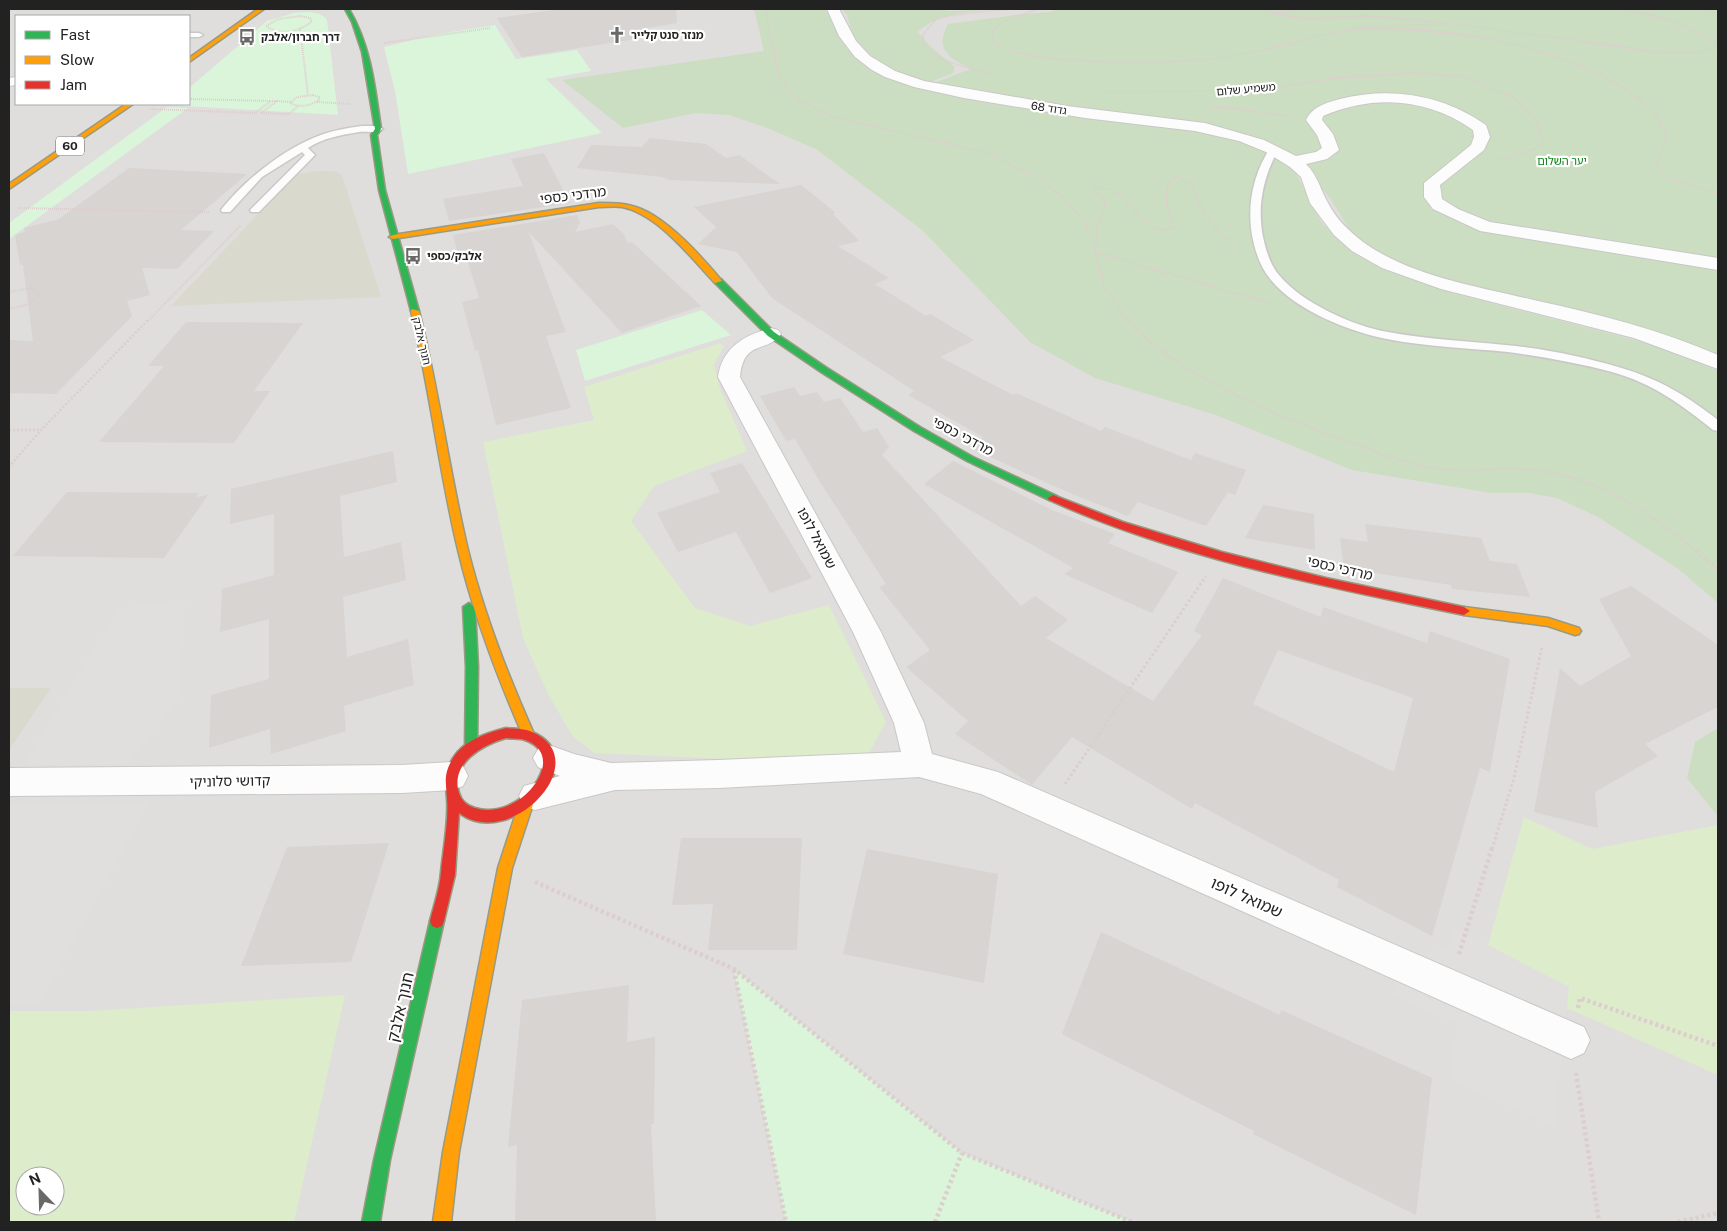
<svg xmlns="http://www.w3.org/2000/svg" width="1727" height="1231" viewBox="0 0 1727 1231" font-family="'Public Sans','Noto Sans Hebrew',sans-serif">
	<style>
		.residential { fill: #dfdedc; fill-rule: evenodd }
		.construction { fill: #d9d9cd }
		.grass { fill: #ddeccb; fill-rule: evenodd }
		.forest { fill: #cbdec1 }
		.park { fill: #daf5da }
		.parking { fill: #e0dfde }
		.building { fill: #d7d4d2; fill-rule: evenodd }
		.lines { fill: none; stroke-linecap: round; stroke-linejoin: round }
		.lane-casing { stroke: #c9c8c7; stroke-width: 3 }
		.street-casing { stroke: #c9c8c7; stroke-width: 2 }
		.fast-casing { stroke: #999a82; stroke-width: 3 }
		.slow-casing { stroke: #999a82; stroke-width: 3 }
		.jam-casing { stroke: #999a82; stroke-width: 3 }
		.path-far3 { stroke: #dccecd; stroke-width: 2; stroke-dasharray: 1 1; stroke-linecap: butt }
		.path-far2 { stroke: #dccecd; stroke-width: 2.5; stroke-dasharray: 2 2; stroke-linecap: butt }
		.path-far1 { stroke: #dccecd; stroke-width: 3; stroke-dasharray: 2.5 2.5; stroke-linecap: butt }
		.path { stroke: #dccecd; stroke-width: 4.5; stroke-dasharray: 3 3; stroke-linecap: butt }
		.lane { fill: #fdfcfc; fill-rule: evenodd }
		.street { fill: #fdfcfc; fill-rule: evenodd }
		.fast { fill: #30b455; fill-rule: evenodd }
		.slow { fill: #ff9f0a; fill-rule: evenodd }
		.jam { fill: #e5322d; fill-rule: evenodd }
		.labels { text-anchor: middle; stroke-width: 4.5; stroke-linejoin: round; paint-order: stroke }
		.far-poi-label { font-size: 11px; font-weight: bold; fill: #222; stroke: #fff; text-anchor: start }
		.far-street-label { font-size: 11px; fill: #222; stroke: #fff }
		.far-park-label { font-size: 11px; fill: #0c8416; stroke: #fff }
		.shield { fill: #fff; stroke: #646464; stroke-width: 1 }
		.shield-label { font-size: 12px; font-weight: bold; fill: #222 }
		.street-label { font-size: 14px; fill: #222; stroke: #fff }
		.near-street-label { font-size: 16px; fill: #222; stroke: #fff }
	</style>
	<rect width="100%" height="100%" fill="#f0eeeb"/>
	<!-- residential -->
	<path class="residential" d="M9,9H1718V1222H9ZM16,16H189V104H16ZM25,1176H55V1206H25Z"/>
	<!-- construction -->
	<g class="construction">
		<polygon points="316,171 334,171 342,175 381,297 171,306 295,175"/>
		<polygon points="9,688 51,688 9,750"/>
	</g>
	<!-- grass -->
	<g class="grass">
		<polygon points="720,343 724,346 714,364 720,389 747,451 654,486 631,521 695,608 750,626 829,605 886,722 867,756 749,760 595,753 573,737 548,694 523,638 483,442 594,420 584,387"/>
		<polygon points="1524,817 1592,849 1718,825 1718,1075 1574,1011 1478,980"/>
		<path d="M345,995L294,1222H9V1011H90ZM25,1176H55V1206H25Z"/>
	</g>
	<!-- forest -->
	<g class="forest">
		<polygon points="754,9 825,9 842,40 874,69 888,78 981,102 1084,117 1189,128 1249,144 1283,160 1294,169 1321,222 1344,244 1400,273 1449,292 1662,347 1718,371 1718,603 1677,568 1598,517 1557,498 1529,493 1491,493 1352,470 1216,415 1095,378 1030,342 922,230 816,149 767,128 729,115 696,113 623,128 562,80 764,51"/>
		<path d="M842,9H928L950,11L995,9C972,11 935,14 918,32L931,47L955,67L953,73L930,82L882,67L853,36L847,15Z"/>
		<path d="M1058,9H1718V361L1690,350L1381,262L1351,232L1332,201L1298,159L1233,130L1142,118L931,84L971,69C950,58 934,51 948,24L1023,14L1050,12Z"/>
		<polygon points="1718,728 1718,815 1715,813 1687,778 1695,742"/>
	</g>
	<!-- park -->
	<g class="park">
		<path d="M308,12C316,13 322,13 327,20L338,115L168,105L189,104V88L267,21L294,13Z"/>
		<polygon points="495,25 516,59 577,50 591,71 546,79 602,133 408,174 395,91 384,47 433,35"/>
		<polygon points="167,107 188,108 9,239 9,223"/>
		<polygon points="702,310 731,335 585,381 576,350"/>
		<polygon points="734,969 962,1153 1132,1222 786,1222"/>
	</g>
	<!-- parking -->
	<g class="parking">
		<polygon points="185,599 180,698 127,765 24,765 118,609"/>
		<polygon points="149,803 40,1003 9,1004 9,804"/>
		<polygon points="1455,928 1569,987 1554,1128 1449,1078 1457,1024 1392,994 1403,958 1448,948"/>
	</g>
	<!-- building -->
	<g class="building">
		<polygon points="560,9 676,9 677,23 641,29 648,37 522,57 497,18"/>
		<polygon points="650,138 706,144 726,158 739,155 780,184 669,180 662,177 577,168 591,145 642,147"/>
		<polygon points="544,153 570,203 449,221 443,199 523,186 511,159"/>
		<polygon points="129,168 247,174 181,230 214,231 177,269 142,268 150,295 127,301 132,316 56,394 9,393 9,340 33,341 23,265 20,265 15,235 25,232 24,228 59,219"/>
		<polygon points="801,185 835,212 833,214 859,241 838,246 889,278 875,284 926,316 930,314 974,340 940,357 1013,395 1016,393 1101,431 1105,427 1191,460 1195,453 1246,470 1235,495 1228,492 1206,526 1138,502 1128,516 1072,494 979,452 970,447 983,437 908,395 914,391 772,298 737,252 698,244 716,227 694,207"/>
		<polygon points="577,215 580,222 575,232 613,224 623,233 628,243 632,242 701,306 622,333 528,231 566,332 546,336 571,408 496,425 478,350 475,351 462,302 479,298 465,253 458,254 453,235"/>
		<polygon points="186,322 303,323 254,391 270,391 234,443 99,442 164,366 148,366"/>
		<path d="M794,387L800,396L817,392L824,402L840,398L863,432L877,428L889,447L882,455L1021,606L1035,596L1068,620L1046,638L1153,701L1202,635L1194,631L1223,578L1321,617L1323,607L1427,643L1430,631L1510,659L1490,772L1480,768L1432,936L1337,887L1339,880L1195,803L1192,809L1072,737L1032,785L955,734L968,721L906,667L930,650L879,587L886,584L820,482L795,439L786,441L760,396ZM1278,650L1413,698L1394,772L1253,704Z"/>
		<polygon points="393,451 397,482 340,496 344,557 401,542 406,580 343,597 347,657 408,639 414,685 344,706 346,731 271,754 270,729 209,748 211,695 269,679 269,619 220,632 222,589 274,575 274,514 230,524 231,489"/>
		<polygon points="953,461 1052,510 1115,534 1108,543 1178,572 1152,613 1064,574 1073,568 924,484"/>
		<polygon points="742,463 766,502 812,578 770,593 736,532 678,552 657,513 720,492 710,473"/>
		<polygon points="67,492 199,493 196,497 208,495 164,558 13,556"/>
		<polygon points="1263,505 1314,514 1315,550 1245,538"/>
		<polygon points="1365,524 1481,538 1490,561 1517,564 1530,597 1452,589 1451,585 1344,568 1340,538 1368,542"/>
		<polygon points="1631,586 1718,645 1718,707 1645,744 1658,756 1595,792 1598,828 1534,812 1560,668 1580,686 1631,656 1599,599"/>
		<polygon points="681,838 802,838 797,950 708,950 713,904 672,905"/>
		<polygon points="389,843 351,962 241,966 287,847"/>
		<polygon points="867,849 998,874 984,983 843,954"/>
		<polygon points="1101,932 1280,1015 1281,1010 1432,1078 1416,1215 1253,1134 1254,1131 1062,1034"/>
		<polygon points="629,985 627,1042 655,1037 654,1124 651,1124 656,1222 515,1222 517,1145 508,1147 522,1000"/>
	</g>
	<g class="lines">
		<!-- lane casing -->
		<g class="lane-casing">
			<g id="lane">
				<polygon points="189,33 199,33 203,35 199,37 189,37"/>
				<path d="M362,126H378L383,129C376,134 367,131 359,132C341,135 323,138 308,148L315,155L313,157L259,212H251L250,210L305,155L302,152L262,177L230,212H222L221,210C244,180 285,148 321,135C334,130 348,128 362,126Z"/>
				<path d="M1273,147L1278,150C1263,178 1257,206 1263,237C1266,250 1270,265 1279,275C1302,303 1353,326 1388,332C1426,339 1466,341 1505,345C1528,347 1552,351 1575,356C1637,370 1668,381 1718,420V431L1713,430C1682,405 1652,383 1612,372C1578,363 1543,357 1508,352C1468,348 1427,347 1387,339C1350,332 1295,310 1271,280C1260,267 1255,251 1252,235C1247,204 1253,175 1270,148Z"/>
			</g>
		</g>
		<!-- street casing -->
		<g class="street-casing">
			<g id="street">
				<path d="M827,9H839L856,41L870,56L895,71L924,81L1067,106L1205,123L1264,140L1296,156L1316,152L1322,148L1317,135L1306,120C1313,106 1326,103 1340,99C1392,86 1443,95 1486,125L1490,137L1484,150L1440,185L1442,199L1458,209L1490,222L1718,258V270L1480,231L1433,209L1424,197V183L1471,145L1474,137L1473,130C1428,98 1374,94 1323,116L1322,120L1333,134L1339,150L1327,159L1306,164C1318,176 1320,189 1328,203C1336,219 1349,231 1363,242C1412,277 1480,287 1538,301C1599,314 1660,330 1718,355V369L1634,338L1441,289L1382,268L1352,251L1334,235L1310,203L1301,177L1290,167L1266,152L1239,141L1195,131L1085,118L964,98L914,87L885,77L872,70L855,57L839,36Z"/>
				<polygon points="16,77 16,85 9,86 9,78"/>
				<path d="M771,328L778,330L781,334C767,354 744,338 740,377L881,632L924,723L932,754L998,772L1584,1027L1590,1040L1584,1053L1571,1059L1558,1053L981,794L919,777L719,788L615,790L535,810L524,806L519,796L524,786L560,776L538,767L533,758L538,749L549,745L574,754L611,763L719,760L901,752L894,723L853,632L718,377C722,348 744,335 771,328Z"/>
				<polygon points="452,762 463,766 468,776 463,786 452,790 402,793 9,796 9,768 402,765"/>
			</g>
		</g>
		<!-- fast casing -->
		<g class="fast-casing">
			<g id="fast">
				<path d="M345,9H349C371,46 375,87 381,129L377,135L385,190L419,311L415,313L411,311L379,190L371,135L375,129L362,52L352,22Z"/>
				<polygon points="715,279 721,279 774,332 827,368 920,427 973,457 1057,496 1058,498 1057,500 1049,500 967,461 914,431 821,372 768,336 715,283"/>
				<polygon points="469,603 475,607 478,667 477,748 475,752 471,753 467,752 465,748 466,667 463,607"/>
				<polygon points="437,914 442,916 444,921 390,1160 380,1222 362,1222 374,1160 430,921 432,916"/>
			</g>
		</g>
		<!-- slow casing -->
		<g class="slow-casing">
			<g id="slow">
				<polygon points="258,9 264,9 189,62 189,58"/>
				<polygon points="126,104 133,104 9,189 9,184"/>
				<path d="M599,203C614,203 627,203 641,209C670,221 702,257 722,281L715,283C691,258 658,214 622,207C615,206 607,207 599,207L393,239L389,237L393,235Z"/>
				<path d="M412,309L419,311C439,390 449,471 468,550C484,614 508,676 535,736L533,740L529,741L525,740L523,736C497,676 473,614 458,550C439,471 430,390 411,311Z"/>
				<polygon points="1464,607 1548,618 1579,628 1581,631 1579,634 1575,635 1548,626 1464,615 1458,611"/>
				<polygon points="526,798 531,800 533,804 512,868 459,1152 451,1222 433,1222 443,1152 498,868 519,804 521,800"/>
			</g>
		</g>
		<!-- jam casing -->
		<g class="jam-casing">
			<g id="jam">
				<path d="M1053,495L1123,522L1222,552L1326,578L1464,607L1470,611L1464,615C1324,586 1180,559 1049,500L1048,498Z"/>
				<path d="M506,728C515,729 524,728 532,732C597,759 512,852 459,813L455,875L444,921L442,926L437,928L432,926L430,921C434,905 440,888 441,872C443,851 449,819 447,799C446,781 443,775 453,758C464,740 487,733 506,728ZM506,738C512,739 519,738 525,740C571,756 520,822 475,808C467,806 461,800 459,793C450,763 482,745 506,738Z"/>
			</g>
		</g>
		<!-- path-far3 -->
		<g class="path-far3">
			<polyline points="765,9 779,77 789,91 802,102 833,117 988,153 1032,175 1062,196 1084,221 1090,234 1105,289 1128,321"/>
			<path d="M1038,9L1000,23L992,32L993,42C1018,57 1044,58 1073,60C1133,65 1194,64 1253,52C1291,45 1328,30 1368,29C1451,27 1584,47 1646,106C1654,113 1665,126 1666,138C1666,146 1659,158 1656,166L1669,179L1718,193"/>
			<path d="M1263,9C1301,26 1343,13 1383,17C1477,25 1570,40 1663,53H1692L1714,49L1715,45C1686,23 1654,14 1618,9"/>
			<polyline points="1703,9 1718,14"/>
			<polyline points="1276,13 1297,9"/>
			<path d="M300,16L310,18L312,21C300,32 279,36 266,26L278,19Z"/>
			<polyline points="300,28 308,95"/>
			<polyline points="1355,30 1354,27 1450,24"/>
			<polyline points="384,43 490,28"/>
			<path d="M996,75C978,70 900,56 929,27C931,25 934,21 937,19C944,15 998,10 1010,9"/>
			<polyline points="1105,92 1262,90 1335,78 1412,73 1460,76 1513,97 1533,116 1538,126 1543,146 1497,161"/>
			<path d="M313,95L319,97V100C310,106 300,108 290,103L297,97Z"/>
			<polyline points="189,99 270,101"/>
			<polyline points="277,101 290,102"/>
			<polyline points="317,102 351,104"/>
			<polyline points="1210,106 1291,116"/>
			<polyline points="150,109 255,113 271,101 277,101 261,113 289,114 298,106"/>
			<polyline points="18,208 209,212"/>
			<path d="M1237,248L1215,228L1203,212L1192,185L1176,176C1159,191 1168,209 1174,228C1137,240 1130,178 1093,190L1103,199L1106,207L1098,222L1095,252L1269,303"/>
			<polyline points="9,292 31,288 39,292 39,296 29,304 9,309"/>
			<polyline points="148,321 241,225"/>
		</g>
		<!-- path-far2 -->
		<g class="path-far2">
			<path d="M1127,319C1178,376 1276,416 1347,441C1375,452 1403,462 1433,468C1463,473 1490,468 1520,469C1593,473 1643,507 1697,552"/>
			<polyline points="9,430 40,430"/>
			<polyline points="9,467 41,430 149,319"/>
		</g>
		<!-- path-far1 -->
		<g class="path-far1">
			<polyline points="1696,551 1718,569"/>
			<polyline points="1065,784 1206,576"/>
			<polyline points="1492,849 1514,778 1542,647"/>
		</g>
		<!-- path -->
		<g class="path">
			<polyline points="535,882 734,969 962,1153 1132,1222"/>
			<polyline points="1459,954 1492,848"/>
			<polyline points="734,970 786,1222"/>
			<polyline points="1578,1008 1580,998 1718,1046"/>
			<polyline points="1576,1073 1599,1222"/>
			<polyline points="935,1222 962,1153"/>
			<polyline points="1678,1222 1718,1213"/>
		</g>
		<!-- lane -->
		<use href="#lane" class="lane"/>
		<!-- street -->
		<use href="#street" class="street"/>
		<!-- fast -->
		<use href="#fast" class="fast"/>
		<!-- slow -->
		<use href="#slow" class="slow"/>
		<!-- jam -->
		<use href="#jam" class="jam"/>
	</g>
	<!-- icons -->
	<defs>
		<g id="church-bare" transform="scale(1.35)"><path d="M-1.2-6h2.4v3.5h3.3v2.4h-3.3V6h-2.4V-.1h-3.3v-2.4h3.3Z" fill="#6a6968" stroke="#fff" stroke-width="2.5" paint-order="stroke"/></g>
		<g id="bus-bare" transform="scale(1.35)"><path d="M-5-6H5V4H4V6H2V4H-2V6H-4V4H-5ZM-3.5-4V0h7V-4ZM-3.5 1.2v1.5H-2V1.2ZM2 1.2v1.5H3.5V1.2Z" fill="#6a6968" stroke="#fff" stroke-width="2.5" paint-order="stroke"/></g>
	</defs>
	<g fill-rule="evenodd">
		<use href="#church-bare" x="617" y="35"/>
		<use href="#bus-bare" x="247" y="37"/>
		<use href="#bus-bare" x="413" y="256"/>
	</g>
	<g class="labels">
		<!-- far-poi labels -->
		<g class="far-poi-label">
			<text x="631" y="39">מנזר סנט קלייר</text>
			<text x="261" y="41">דרך חברון/אלבק</text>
			<text x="427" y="260">אלבק/כספי</text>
		</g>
		<!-- far-street labels -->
		<g class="far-street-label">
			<text transform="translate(1246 89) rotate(-5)" y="4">משמיע שלום</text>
			<text transform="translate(1049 108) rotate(9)" y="4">גדוד 68</text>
			<text transform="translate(422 341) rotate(77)" y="4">חנוך אלבק</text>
		</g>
		<!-- far-park labels -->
		<g class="far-park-label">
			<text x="1562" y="165">יער השלום</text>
		</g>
		<!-- shield labels -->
		<rect class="shield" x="56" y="136.5" width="28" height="19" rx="4"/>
		<g class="shield-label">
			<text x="70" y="150">60</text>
		</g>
		<!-- street labels -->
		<g class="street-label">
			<text transform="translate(573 195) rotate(-7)" y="5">מרדכי כספי</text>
			<text transform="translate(963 436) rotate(28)" y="5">מרדכי כספי</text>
			<text transform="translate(817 538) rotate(62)" y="5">שמואל לופו</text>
			<text transform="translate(1340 568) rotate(13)" y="5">מרדכי כספי</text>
			<text transform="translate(230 781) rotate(-1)" y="5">קדושי סלוניקי</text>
		</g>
		<!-- near-street labels -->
		<g class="near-street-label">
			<text transform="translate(1247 897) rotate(24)" y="6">שמואל לופו</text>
			<text transform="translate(400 1007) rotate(-77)" y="6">חנוך אלבק</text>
		</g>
	</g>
	<!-- border -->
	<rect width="1727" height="1231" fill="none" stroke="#222222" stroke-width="20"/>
	<!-- legend -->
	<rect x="15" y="15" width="175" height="90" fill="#ffffff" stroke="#a7a7a7"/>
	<rect x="25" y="31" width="25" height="8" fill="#30b455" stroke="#a7a7a7"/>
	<text x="60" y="40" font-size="15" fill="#222222">Fast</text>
	<rect x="25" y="56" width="25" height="8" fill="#ff9f0a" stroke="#a7a7a7"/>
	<text x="60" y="65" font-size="15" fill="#222222">Slow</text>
	<rect x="25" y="81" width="25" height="8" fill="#e5322d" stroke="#a7a7a7"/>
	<text x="60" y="90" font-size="15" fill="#222222">Jam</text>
	<!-- north arrow -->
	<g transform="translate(40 1191) rotate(337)"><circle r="24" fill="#ffffff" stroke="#a7a7a7"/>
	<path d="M0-4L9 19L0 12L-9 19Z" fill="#6a6968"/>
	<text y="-8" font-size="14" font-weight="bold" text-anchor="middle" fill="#222222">N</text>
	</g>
</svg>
